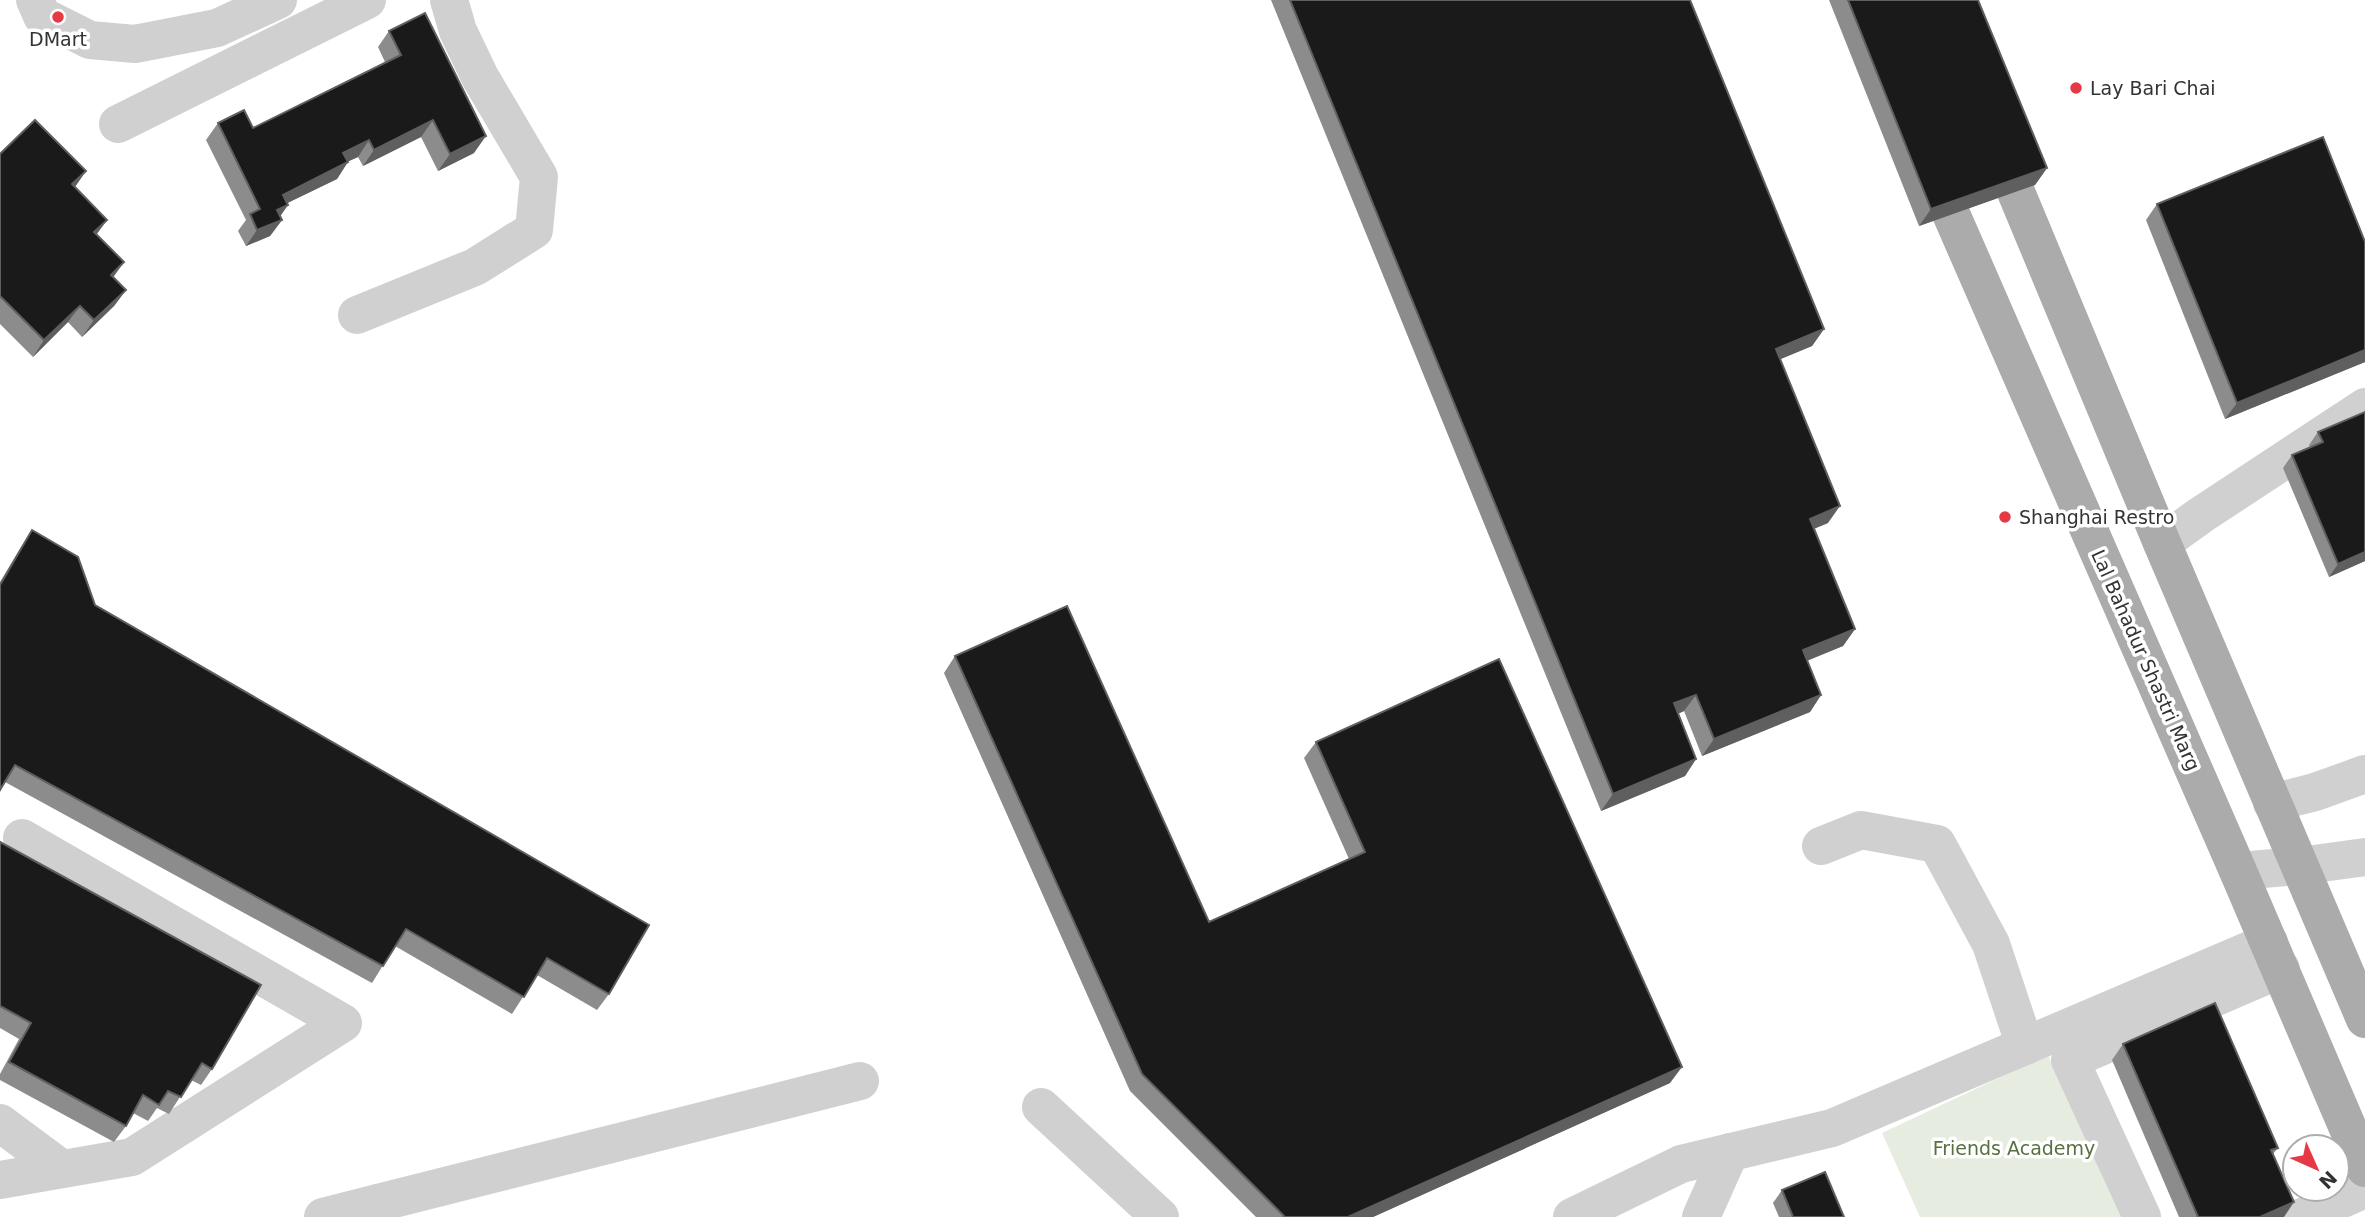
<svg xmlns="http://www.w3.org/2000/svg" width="2365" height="1217" viewBox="0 0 2365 1217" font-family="'DejaVu Sans',sans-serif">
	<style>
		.green { fill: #e6ecdf }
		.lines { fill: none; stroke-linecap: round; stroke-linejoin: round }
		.minor { stroke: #d0d0d0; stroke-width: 38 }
		.major { stroke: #ababab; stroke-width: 38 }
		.wall { fill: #8c8c8c }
		.shaded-wall { fill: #5f5f5f }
		.building { fill: #1a1a1a; stroke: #5f5f5f; stroke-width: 2 }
		.poi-dot { fill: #e63946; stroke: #fff; stroke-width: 2.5 }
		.labels { text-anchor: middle; stroke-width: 7; stroke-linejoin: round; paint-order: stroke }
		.poi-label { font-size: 19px; fill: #333; stroke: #fff; text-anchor: start }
		.street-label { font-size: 19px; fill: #333; stroke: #fff }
		.park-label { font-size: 19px; fill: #56703f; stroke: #fff }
	</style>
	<rect width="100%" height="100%" fill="#fff"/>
	<!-- green -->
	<polygon class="green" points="2048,1055 2122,1217 1920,1217 1882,1133"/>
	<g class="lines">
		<!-- minor -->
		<g class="minor">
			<polyline points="35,0 42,16 90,40 135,44 217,28 278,0"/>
			<polyline points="118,124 367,0"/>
			<polyline points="357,315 475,267 534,230 539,177 480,77 458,31 449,0"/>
			<polyline points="2162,543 2201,515 2365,407"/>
			<polyline points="2272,803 2315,792 2365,774"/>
			<polyline points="1821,846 1861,830 1937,844 1991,944 2025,1046"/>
			<polyline points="2238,871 2299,866 2365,857"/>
			<polyline points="1041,1107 1160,1217"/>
			<polyline points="0,1123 62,1169"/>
			<polyline points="0,1180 132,1157 343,1023 22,838"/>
			<polyline points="378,1203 860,1081"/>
			<polyline points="323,1217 378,1203 381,1217"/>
			<polyline points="1572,1217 1681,1164 1832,1128 2269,942"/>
			<polyline points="1701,1217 1730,1152"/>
			<polyline points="2142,1217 2070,1060 2281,969"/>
			<polyline points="2302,1217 2365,1189"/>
		</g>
		<!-- major -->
		<g class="major">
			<polyline points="1996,144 2162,543 2365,1019"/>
			<polyline points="1931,168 2238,871 2365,1168"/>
		</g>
	</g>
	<!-- wall -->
	<g class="wall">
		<polygon points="1271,0 1690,0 1824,329 1812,346 1780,359 1828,523 1814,529 1855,629 1843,646 1807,661 1821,695 1810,712 1702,756 1684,711 1678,714 1696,759 1685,776 1601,811"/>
		<polygon points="1829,0 1978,0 2047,168 2035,185 1919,226"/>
		<polygon points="389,31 474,153 438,171 421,137 363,166 358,157 348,161 337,179 287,203 280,216 282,220 270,236 246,246 238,231 246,220 206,140 218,123 253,128 385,62 378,47"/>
		<polygon points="0,154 86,171 75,187 107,220 97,234 113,277 126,290 114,306 82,337 68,322 33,357 0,324"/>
		<polygon points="2157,204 2365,242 2365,362 2225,419 2146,220"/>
		<polygon points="2365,412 2365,561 2329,577 2283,468 2292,455 2310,447 2309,445 2318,432"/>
		<polygon points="32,530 95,605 609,994 597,1010 537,975 512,1014 395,946 372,983 5,782 0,790 0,582 21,547"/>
		<polygon points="955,656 1209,922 1349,859 1304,758 1316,742 1670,1083 1373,1217 1256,1217 1130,1091 944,673"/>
		<polygon points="0,842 212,1069 201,1085 191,1080 169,1114 157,1108 148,1121 133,1113 126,1126 114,1142 0,1080 0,1074 19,1039 0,1028"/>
		<polygon points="2123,1044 2278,1148 2273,1154 2284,1217 2179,1217 2112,1060"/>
		<polygon points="1782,1190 1844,1217 1779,1217 1773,1203"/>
	</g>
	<!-- shaded-wall -->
	<g class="shaded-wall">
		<polygon points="433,120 421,137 363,166 374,150"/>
		<polygon points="486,136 474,153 438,171 450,154"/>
		<polygon points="369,140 358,157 332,169 343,153"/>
		<polygon points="348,162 337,179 271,211 283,195"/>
		<polygon points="2047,168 2035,185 1919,226 1931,209"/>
		<polygon points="86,171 74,188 72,184"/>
		<polygon points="288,205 277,221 282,220 270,236 246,246 257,230 277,210"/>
		<polygon points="107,220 95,236 94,232"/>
		<polygon points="124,262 112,279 111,275"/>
		<polygon points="126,290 114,306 82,337 94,320"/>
		<polygon points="80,306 68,322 33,357 44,340"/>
		<polygon points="1824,329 1812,346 1764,366 1776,349"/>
		<polygon points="2365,350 2365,362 2225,419 2237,403"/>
		<polygon points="1840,506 1828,523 1798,535 1810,519"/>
		<polygon points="2365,552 2365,561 2329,577 2338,564"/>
		<polygon points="1855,629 1843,646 1791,667 1803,650"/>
		<polygon points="1696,695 1684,711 1662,720 1674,703"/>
		<polygon points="1821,695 1810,712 1702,756 1714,739"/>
		<polygon points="1696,759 1685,776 1601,811 1613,794"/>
		<polygon points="1682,1067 1670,1083 1373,1217 1348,1217"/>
		<polygon points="2294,1202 2284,1217 2260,1217"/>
	</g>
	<!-- building -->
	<g class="building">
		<polygon points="1290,0 1690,0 1824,329 1776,349 1840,506 1810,519 1855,629 1803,650 1821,695 1714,739 1696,695 1674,703 1696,759 1613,794"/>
		<polygon points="1848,0 1978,0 2047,168 1931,209"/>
		<polygon points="425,13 486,136 450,154 433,120 374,150 369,140 343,153 348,162 283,195 288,205 277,210 282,220 257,230 250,214 260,209 218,123 244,110 253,128 401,55 389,31"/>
		<polygon points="35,120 86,171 72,184 107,220 94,232 124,262 111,275 126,290 94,320 80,306 44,340 0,296 0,154"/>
		<polygon points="2323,137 2365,242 2365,350 2237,403 2157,204"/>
		<polygon points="2365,412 2365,552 2338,564 2292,455 2323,442 2318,432"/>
		<polygon points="32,530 78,557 95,605 649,925 609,994 547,958 524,997 406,929 383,966 15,765 0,790 0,585"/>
		<polygon points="1067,606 1209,922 1365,852 1316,742 1499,659 1682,1067 1348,1217 1285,1217 1142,1074 955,656"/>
		<polygon points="0,842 261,985 212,1069 202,1063 181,1097 168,1091 159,1105 143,1095 126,1126 9,1062 31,1023 0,1006"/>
		<polygon points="2215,1003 2278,1148 2271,1150 2294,1202 2260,1217 2198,1217 2123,1044"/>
		<polygon points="1825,1172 1844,1217 1793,1217 1782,1190"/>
	</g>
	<!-- markers -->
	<g class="poi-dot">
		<circle cx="58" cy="17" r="7"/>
		<circle cx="2076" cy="88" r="7"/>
		<circle cx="2005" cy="517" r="7"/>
	</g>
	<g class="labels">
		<!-- poi labels -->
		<g class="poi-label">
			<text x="58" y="46" text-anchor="middle">DMart</text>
			<text x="2090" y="95">Lay Bari Chai</text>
			<text x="2019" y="524">Shanghai Restro</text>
		</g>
		<!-- street labels -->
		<g class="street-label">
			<text transform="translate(2146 660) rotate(66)" y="7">Lal Bahadur Shastri Marg</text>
		</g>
		<!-- park labels -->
		<g class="park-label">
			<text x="2014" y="1155">Friends Academy</text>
		</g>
	</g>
	<!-- north arrow -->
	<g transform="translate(2316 1168) rotate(135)"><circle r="33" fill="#ffffff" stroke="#adadad" stroke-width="2"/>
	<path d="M0-5L12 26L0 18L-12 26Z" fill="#e63946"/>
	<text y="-10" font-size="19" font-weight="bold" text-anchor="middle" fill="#333333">N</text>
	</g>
</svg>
